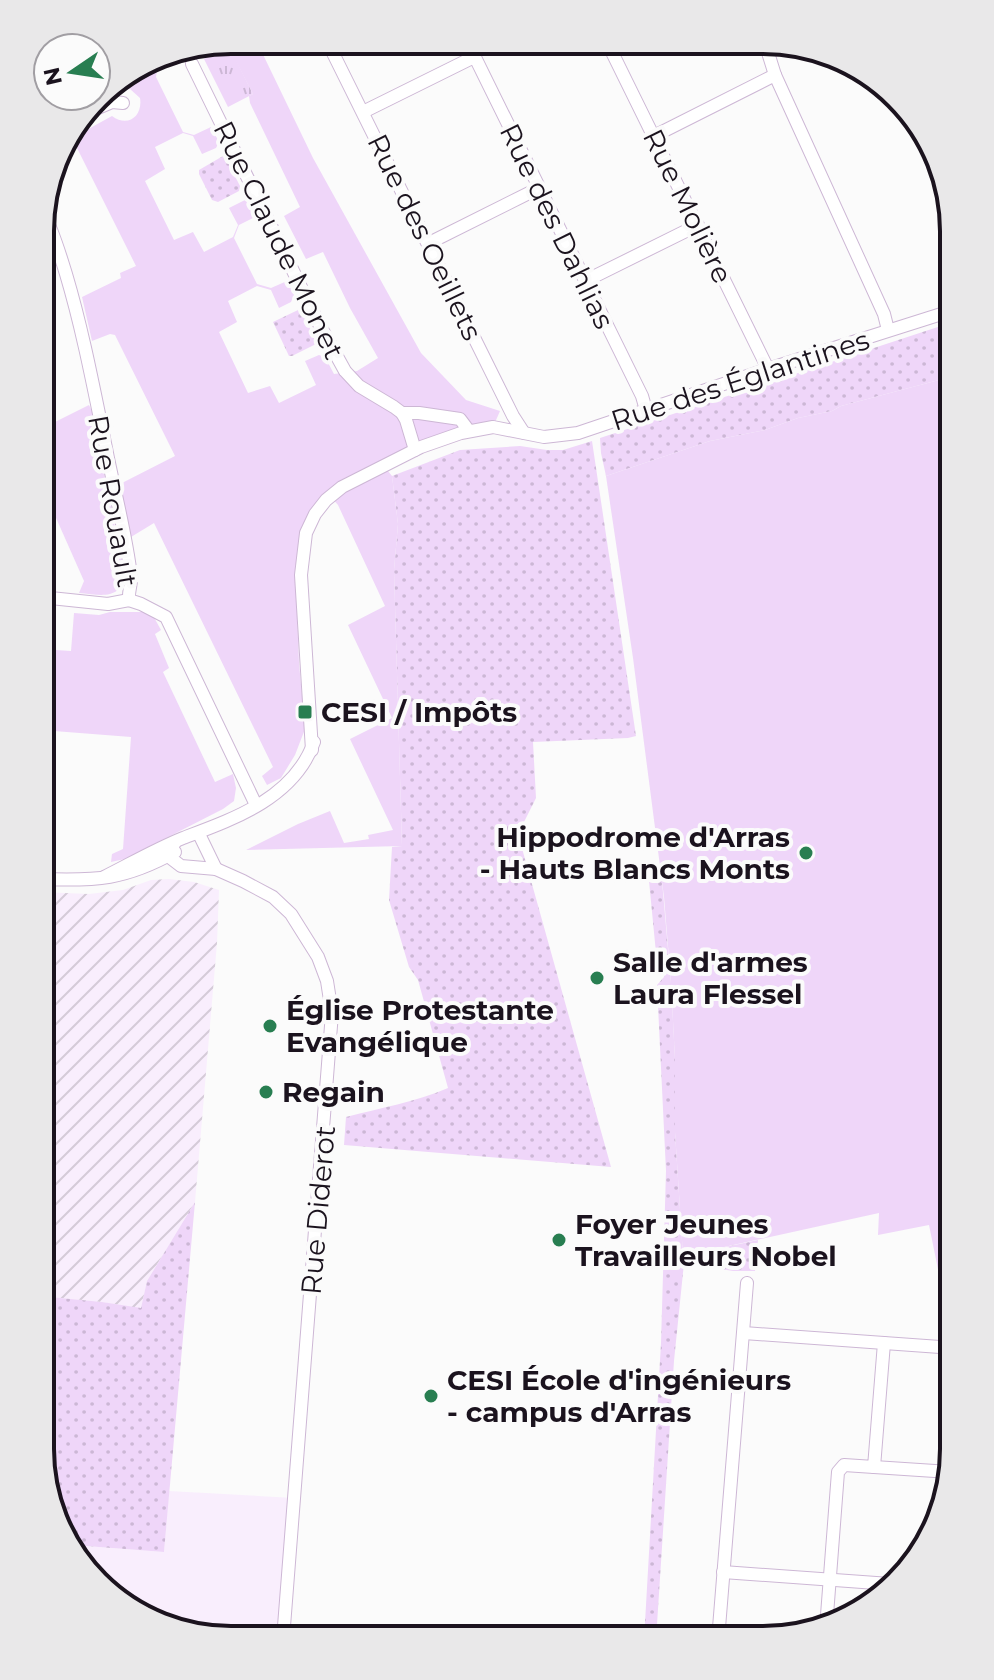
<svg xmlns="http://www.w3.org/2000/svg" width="994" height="1680" viewBox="0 0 994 1680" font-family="Montserrat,sans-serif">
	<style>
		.built { fill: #f9eefd }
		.industrial { fill: url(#industrial-furrows) }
		.grass { fill: url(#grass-dots) }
		.park { fill: url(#park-tufts) }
		.garden { fill: #efd6f9 }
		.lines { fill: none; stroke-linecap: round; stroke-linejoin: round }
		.minor-casing { stroke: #cdb7d5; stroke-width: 14 }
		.minor { stroke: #fff; stroke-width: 12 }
		.poi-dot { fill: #287e51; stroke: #fbfbfb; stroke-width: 3 }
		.labels { text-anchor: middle; stroke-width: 8; stroke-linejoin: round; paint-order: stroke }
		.street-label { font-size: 28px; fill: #1b131e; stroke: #fbfbfb }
		.poi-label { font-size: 28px; font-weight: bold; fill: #1b131e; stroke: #fbfbfb; text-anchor: start }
		.rim { fill: none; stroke: #1b131e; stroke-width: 4 }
	</style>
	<defs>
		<pattern id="industrial-furrows" width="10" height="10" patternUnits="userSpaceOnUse" patternTransform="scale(2)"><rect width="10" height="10" fill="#f9eefd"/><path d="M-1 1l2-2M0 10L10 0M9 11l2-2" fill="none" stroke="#d5cbd8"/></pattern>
		<pattern id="grass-dots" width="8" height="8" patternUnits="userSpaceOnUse" patternTransform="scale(2)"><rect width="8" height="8" fill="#efd6f9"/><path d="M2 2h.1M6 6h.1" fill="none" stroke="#ccb7d5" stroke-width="1.8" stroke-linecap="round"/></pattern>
		<pattern id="park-tufts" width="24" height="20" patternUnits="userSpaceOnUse" patternTransform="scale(2)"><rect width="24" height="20" fill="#efd6f9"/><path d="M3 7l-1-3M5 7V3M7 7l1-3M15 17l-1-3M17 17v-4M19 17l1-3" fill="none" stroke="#ccb7d5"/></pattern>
	</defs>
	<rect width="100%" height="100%" fill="#fbfbfb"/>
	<!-- built -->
	<polygon class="built" points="169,1491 294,1498 283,1639 206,1638 114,1600 73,1545 164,1552"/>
	<!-- industrial -->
	<polygon class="industrial" points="169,879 194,882 219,890 217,943 195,1202 147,1281 141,1309 102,1302 40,1296 41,892 89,894 123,890 151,880"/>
	<!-- grass -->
	<g class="grass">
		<polygon points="223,156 225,157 240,186 239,191 218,202 212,200 199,174 199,170"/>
		<polygon points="298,310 301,311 317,342 316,344 292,356 289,356 273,322"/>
		<polygon points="950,323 954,325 954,376 841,406 832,411 798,418 765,430 710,441 606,476 601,453 600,438"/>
		<path d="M592,441L636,736L628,738L533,742L536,798L518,834L611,1167L344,1145L346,1117C380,1108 415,1102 448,1088L418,980L409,967L389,900L392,847L402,846L394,570L398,524L392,476L460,450L520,446L547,450H563Z"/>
		<polygon points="649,881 662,881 671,983 675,1059 675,1132 683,1256 758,1240 755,1271 733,1271 684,1263 674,1361 656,1640 644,1640 661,1343 666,1171 657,985 664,977 663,959 656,953"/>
		<polygon points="195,1202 164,1552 73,1545 54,1522 40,1449 40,1296 102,1302 141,1308 147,1281"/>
	</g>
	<!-- park -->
	<polygon class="park" points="229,46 253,94 228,107 204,59"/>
	<!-- garden -->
	<g class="garden">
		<path d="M234,40H256L313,158L421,353L466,400L500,411L493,427L384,466L392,476L398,524L394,570L402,846L246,850L298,824L330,811L344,843L369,839L368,835L393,830L350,739L392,718L348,625L385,606L338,505L331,497L315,514L304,562L295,565L299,663L305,729L295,755L281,778L267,785L262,776L273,767L154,523L131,537L120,484L175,456L115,335L110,334L92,341L82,297L121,278L120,273L136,266L72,138L112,116C128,128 143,116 140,98L130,89H122L120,80L154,57L158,64L156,77L183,132L194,135L211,127L219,142L216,148L202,154L193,136L183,133L155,147L165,169L145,181L174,240L193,232L204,252L233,237L238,225L229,208L245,200L248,202L255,217L239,225L234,238L257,284L271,288L287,281L294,295L291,302L279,308L271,290L257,286L228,301L237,322L219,332L248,393L270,386L279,403L316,385L305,361L319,355L325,357L334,374L357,371L378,358L350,308L323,252L306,259L284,216L300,207L250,103L249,96L253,94L227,44Z"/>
		<polygon points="954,376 954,1302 945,1304 929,1225 878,1235 879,1213 683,1256 675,1132 675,1059 671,983 664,897 633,658 606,476 710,441 765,430 798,418 832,411 841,406"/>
		<path d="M89,405L95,417L102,463L124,572C123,601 101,595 79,593L84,581L41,484V429Z"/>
		<polygon points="110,612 151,612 161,630 155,634 169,668 163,672 215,782 233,774 236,788 234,801 223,809 125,859 111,862 112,854 123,849 131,737 41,730 41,649 71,651 74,613 99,615"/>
	</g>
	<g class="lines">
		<!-- minor casing -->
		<g class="minor-casing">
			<g id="minor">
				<polyline points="327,41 513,416 524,433"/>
				<polyline points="467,41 642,396 646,410"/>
				<polyline points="607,42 768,369"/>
				<polyline points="765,43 775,75 884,314 888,330"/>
				<polyline points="192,64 318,322 345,371 359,386 394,407 402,413 419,413 460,419 469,431"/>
				<polyline points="363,112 474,57"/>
				<polyline points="86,113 112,102 123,103"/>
				<polyline points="654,136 775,75"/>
				<polyline points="939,158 940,160"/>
				<path d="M42,210C53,230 59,252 66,274C83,331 94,390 106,448C114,490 126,533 131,576C132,584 128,591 129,600L141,604L166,617L256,805"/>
				<polyline points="429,243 539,188"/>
				<polyline points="585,281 698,225"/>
				<polyline points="402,413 406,420 415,450"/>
				<polyline points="41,597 108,604 129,600"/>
				<polyline points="312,750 301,575 306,533 315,514 326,500 342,487 421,447 461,433 493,427 544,437 578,433 768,369 954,310"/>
				<polyline points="199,834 216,869"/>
				<polyline points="175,842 168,856 181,866 216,869 243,881 273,897 291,914 318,957 327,981 332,1013 283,1639"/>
				<path d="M104,877C130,864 156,849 183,838C234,819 294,798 314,742"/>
				<path d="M41,879C96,881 125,880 175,852"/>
				<polyline points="744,1333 954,1348"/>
				<polyline points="874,1467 950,1472"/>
				<polyline points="723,1572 890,1584"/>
				<polyline points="826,1628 838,1472 844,1465 874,1467 884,1343"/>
				<polyline points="718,1640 747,1283"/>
			</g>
		</g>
		<!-- minor -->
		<use href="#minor" class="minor"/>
	</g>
	<!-- markers -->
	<g class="poi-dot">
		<rect x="297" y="704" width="16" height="16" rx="4"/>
		<circle cx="806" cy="853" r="8"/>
		<circle cx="597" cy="978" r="8"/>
		<circle cx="270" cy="1026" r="8"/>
		<circle cx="266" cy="1092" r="8"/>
		<circle cx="559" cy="1240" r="8"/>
		<circle cx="431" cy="1396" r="8"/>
	</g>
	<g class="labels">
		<!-- street labels -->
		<g class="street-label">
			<text transform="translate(688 206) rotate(64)" y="10">Rue Molière</text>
			<text transform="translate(557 226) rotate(64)" y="10">Rue des Dahlias</text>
			<text transform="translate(425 237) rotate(64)" y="10">Rue des Oeillets</text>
			<text transform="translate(279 240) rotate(64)" y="10">Rue Claude Monet</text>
			<text transform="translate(740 380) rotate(-18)" y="10">Rue des Églantines</text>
			<text transform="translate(113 501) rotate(80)" y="10">Rue Rouault</text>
			<text transform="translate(318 1210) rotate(-85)" y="10">Rue Diderot</text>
		</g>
		<!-- poi labels -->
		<g class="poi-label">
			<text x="321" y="722">CESI / Impôts</text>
			<text x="790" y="847" text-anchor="end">Hippodrome d'Arras<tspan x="790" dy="32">- Hauts Blancs Monts</tspan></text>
			<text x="613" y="972">Salle d'armes<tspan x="613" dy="32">Laura Flessel</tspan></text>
			<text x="286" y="1020">Église Protestante<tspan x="286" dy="32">Evangélique</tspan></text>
			<text x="282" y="1102">Regain</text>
			<text x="575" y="1234">Foyer Jeunes<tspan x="575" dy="32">Travailleurs Nobel</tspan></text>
			<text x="447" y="1390">CESI École d'ingénieurs<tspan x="447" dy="32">- campus d'Arras</tspan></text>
		</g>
	</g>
	<!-- crop -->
	<path d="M0 0H994V1680H0ZM231 54H763A177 177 0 0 1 940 231V1449A177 177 0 0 1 763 1626H231A177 177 0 0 1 54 1449V231A177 177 0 0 1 231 54Z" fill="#e9e8e9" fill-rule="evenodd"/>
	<path class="rim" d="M231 54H763A177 177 0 0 1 940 231V1449A177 177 0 0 1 763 1626H231A177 177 0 0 1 54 1449V231A177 177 0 0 1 231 54Z"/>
	<!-- north arrow -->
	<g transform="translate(72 72) rotate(257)"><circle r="38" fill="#fbfbfb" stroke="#a19ea3" stroke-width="2"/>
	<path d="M0-6L14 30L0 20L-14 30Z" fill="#287e51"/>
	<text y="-12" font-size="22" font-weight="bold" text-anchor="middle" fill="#1b131e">N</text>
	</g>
</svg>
